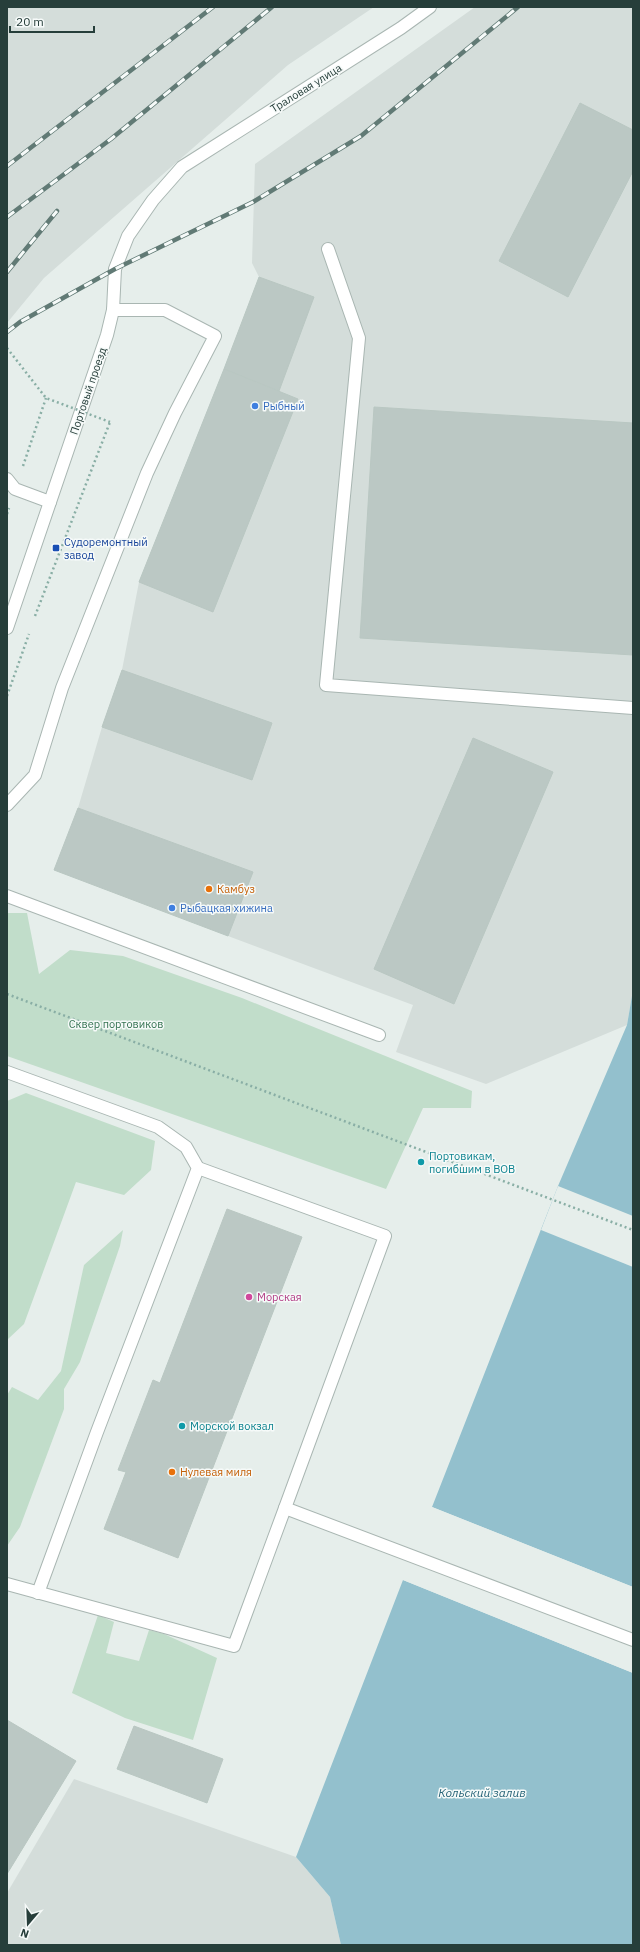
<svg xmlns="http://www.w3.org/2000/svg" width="640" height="1952" viewBox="0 0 640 1952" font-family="'IBM Plex Sans',sans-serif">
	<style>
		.built { fill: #d4ddda }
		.green { fill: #c1ddca }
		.water { fill: #93c0cd }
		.pier { fill: #e6eeeb }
		.building { fill: #bbc8c4; stroke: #b9c7c2 }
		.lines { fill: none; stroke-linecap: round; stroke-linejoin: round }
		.service-casing { stroke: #a9b6b2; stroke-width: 14 }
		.minor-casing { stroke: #a9b6b2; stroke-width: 14 }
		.tertiary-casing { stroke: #a9b6b2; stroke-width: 14 }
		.path { stroke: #89aea5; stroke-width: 2.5; stroke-dasharray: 2 3; stroke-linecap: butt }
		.service { stroke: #fff; stroke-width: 12 }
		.minor { stroke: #fff; stroke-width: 12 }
		.tertiary { stroke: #fff; stroke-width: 12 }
		.rail-casing { stroke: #617a75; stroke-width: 4.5 }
		.rail { stroke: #f6faf9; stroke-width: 3; stroke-dasharray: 9; stroke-linecap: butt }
		.path-bridge { stroke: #89aea5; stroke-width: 2.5; stroke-dasharray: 2 3; stroke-linecap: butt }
		.shop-dot { fill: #3f7fe0; stroke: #f6faf9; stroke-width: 1.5 }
		.transit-dot { fill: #1a4fb4; stroke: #f6faf9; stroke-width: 1.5 }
		.food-dot { fill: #e8710a; stroke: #f6faf9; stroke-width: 1.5 }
		.culture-dot { fill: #0f9aa8; stroke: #f6faf9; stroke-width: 1.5 }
		.hotel-dot { fill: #d1479c; stroke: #f6faf9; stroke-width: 1.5 }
		.labels { text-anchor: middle; stroke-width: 3; stroke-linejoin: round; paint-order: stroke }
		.street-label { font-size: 11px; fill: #263e3a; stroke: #f6faf9 }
		.shop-label { font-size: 11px; fill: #366cbe; stroke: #f6faf9; text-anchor: start }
		.transit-label { font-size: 11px; fill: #164399; stroke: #f6faf9; text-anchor: start }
		.food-label { font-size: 11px; fill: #c56008; stroke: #f6faf9; text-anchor: start }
		.park-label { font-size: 11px; fill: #337250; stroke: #f6faf9 }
		.culture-label { font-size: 11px; fill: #0d838f; stroke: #f6faf9; text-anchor: start }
		.hotel-label { font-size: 11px; fill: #b23c85; stroke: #f6faf9; text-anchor: start }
		.water-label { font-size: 12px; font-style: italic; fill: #246276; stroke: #f6faf9 }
	</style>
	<rect width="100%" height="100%" fill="#e6eeeb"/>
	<!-- built -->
	<g class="built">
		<polygon points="7,7 374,7 288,65 44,278 7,323"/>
		<polygon points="475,7 633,7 633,990 627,1025 486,1084 396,1052 413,1005 228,936 252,872 78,808 102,727 122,670 139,582 224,369 259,277 252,263 255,164"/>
		<polygon points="74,1779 296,1857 330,1897 341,1945 7,1945 7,1893"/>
	</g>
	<!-- green -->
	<g class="green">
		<polygon points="7,913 27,913 39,974 70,950 123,956 242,998 472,1091 471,1108 423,1108 386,1189 7,1056"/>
		<polygon points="26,1093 155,1141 151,1170 124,1195 76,1182 24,1324 7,1340 7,1101"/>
		<polygon points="123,1230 120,1246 80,1362 64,1389 64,1409 20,1527 7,1546 7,1395 12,1387 38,1400 61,1371 84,1265"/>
		<polygon points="98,1615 114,1622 106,1653 139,1661 149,1630 164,1634 217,1658 193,1740 125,1718 72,1693"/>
	</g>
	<!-- water -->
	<g class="water">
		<polygon points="633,990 633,1587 432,1507 558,1186 627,1025"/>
		<polygon points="403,1580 633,1673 633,1945 341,1945 330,1897 296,1857"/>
	</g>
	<!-- pier -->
	<g class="pier">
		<polygon points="558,1186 633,1216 633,1267 541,1230"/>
		<polygon points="432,1507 633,1587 633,1589 431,1509"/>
		<polygon points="404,1578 633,1671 633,1673 403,1580"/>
	</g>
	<!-- building -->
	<g class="building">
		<polygon points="580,103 633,130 633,171 568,297 499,261"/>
		<polygon points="259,277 314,297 279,391 224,369"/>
		<polygon points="224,369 298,399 213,612 139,582"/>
		<polygon points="374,407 633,423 633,655 360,638"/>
		<polygon points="122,670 272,723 252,780 102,727"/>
		<polygon points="473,738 553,772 454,1004 374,969"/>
		<polygon points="78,808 253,872 228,936 54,870"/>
		<polygon points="227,1209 302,1237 178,1558 104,1529 126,1472 118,1470 153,1380 160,1383"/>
		<polygon points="7,1720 76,1761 7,1874"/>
		<polygon points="134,1726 223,1759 207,1803 117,1769"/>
	</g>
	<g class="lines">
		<!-- service casing -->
		<g class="service-casing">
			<g id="service">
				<polyline points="328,249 359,338 326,685 633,708"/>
				<polyline points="7,479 15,489 50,502"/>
				<polyline points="7,805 35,775 62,688 147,473 175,413 215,336 165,310 113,310"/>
				<polyline points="7,896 379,1035"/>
				<polyline points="7,1072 158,1127 186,1147 198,1168 97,1432 38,1593"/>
				<polyline points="198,1168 385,1236 285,1508"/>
			</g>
		</g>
		<!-- minor casing -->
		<g class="minor-casing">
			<polyline id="minor" points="7,1584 234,1646 285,1508 633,1640"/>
		</g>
		<!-- tertiary casing -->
		<g class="tertiary-casing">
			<polyline id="tertiary" points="7,628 107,335 113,310 115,269 128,236 153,200 182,167 401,28 430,7"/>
		</g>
		<!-- path -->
		<g class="path">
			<polyline points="23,466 46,398"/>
			<polyline points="7,514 9,508"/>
			<polyline points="35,616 110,422"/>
			<polyline points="7,696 29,634"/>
			<polyline points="7,994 633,1230"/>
		</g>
		<!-- service -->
		<use href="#service" class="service"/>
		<!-- minor -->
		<use href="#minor" class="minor"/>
		<!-- tertiary -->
		<use href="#tertiary" class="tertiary"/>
		<!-- rail casing -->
		<g class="rail-casing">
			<g id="rail">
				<polyline points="7,166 213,7"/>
				<polyline points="7,217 111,139 272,7"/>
				<polyline points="7,272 57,211"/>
				<polyline points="7,332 20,322 115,269 253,202 361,136 518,7"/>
			</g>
		</g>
		<!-- rail -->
		<use href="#rail" class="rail"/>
		<!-- path-bridge -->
		<polyline class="path-bridge" points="7,348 46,398 110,422"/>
	</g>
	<!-- markers -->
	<g class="shop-dot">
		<circle cx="255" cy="406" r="4"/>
		<circle cx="172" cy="908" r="4"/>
	</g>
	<rect class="transit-dot" x="52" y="544" width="8" height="8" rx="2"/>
	<g class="food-dot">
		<circle cx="209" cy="889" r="4"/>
		<circle cx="172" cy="1472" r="4"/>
	</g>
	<g class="culture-dot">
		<circle cx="421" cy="1162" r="4"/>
		<circle cx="182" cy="1426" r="4"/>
	</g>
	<circle class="hotel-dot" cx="249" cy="1297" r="4"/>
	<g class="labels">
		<!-- street labels -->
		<g class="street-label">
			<text transform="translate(306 88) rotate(-32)" y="4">Траловая улица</text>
			<text transform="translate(88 391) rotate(-71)" y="4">Портовый проезд</text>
		</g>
		<!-- shop labels -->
		<g class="shop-label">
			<text x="263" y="410">Рыбный</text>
			<text x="180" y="912">Рыбацкая хижина</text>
		</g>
		<!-- transit labels -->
		<g class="transit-label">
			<text x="64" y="546">Судоремонтный<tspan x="64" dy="13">завод</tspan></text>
		</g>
		<!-- food labels -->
		<g class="food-label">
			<text x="217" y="893">Камбуз</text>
			<text x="180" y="1476">Нулевая миля</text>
		</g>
		<!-- park labels -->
		<g class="park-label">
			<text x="116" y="1028">Сквер портовиков</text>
		</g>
		<!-- culture labels -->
		<g class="culture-label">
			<text x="429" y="1160">Портовикам,<tspan x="429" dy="13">погибшим в ВОВ</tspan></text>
			<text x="190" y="1430">Морской вокзал</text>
		</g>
		<!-- hotel labels -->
		<g class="hotel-label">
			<text x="257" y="1301">Морская</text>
		</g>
		<!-- water labels -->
		<g class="water-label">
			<text x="482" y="1797">Кольский залив</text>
		</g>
	</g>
	<!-- border -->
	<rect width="640" height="1952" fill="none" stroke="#263e3a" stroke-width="16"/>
	<!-- north arrow -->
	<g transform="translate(28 1924) rotate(199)" stroke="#f6faf9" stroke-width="3" paint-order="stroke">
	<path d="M0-3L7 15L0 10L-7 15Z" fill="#263e3a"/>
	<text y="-6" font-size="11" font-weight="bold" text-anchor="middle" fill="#263e3a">N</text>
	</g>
	<!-- scale -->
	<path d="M10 26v6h84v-6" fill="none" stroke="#263e3a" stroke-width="2"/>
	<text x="16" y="26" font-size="12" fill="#263e3a" stroke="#f6faf9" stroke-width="3" paint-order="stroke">20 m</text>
</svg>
